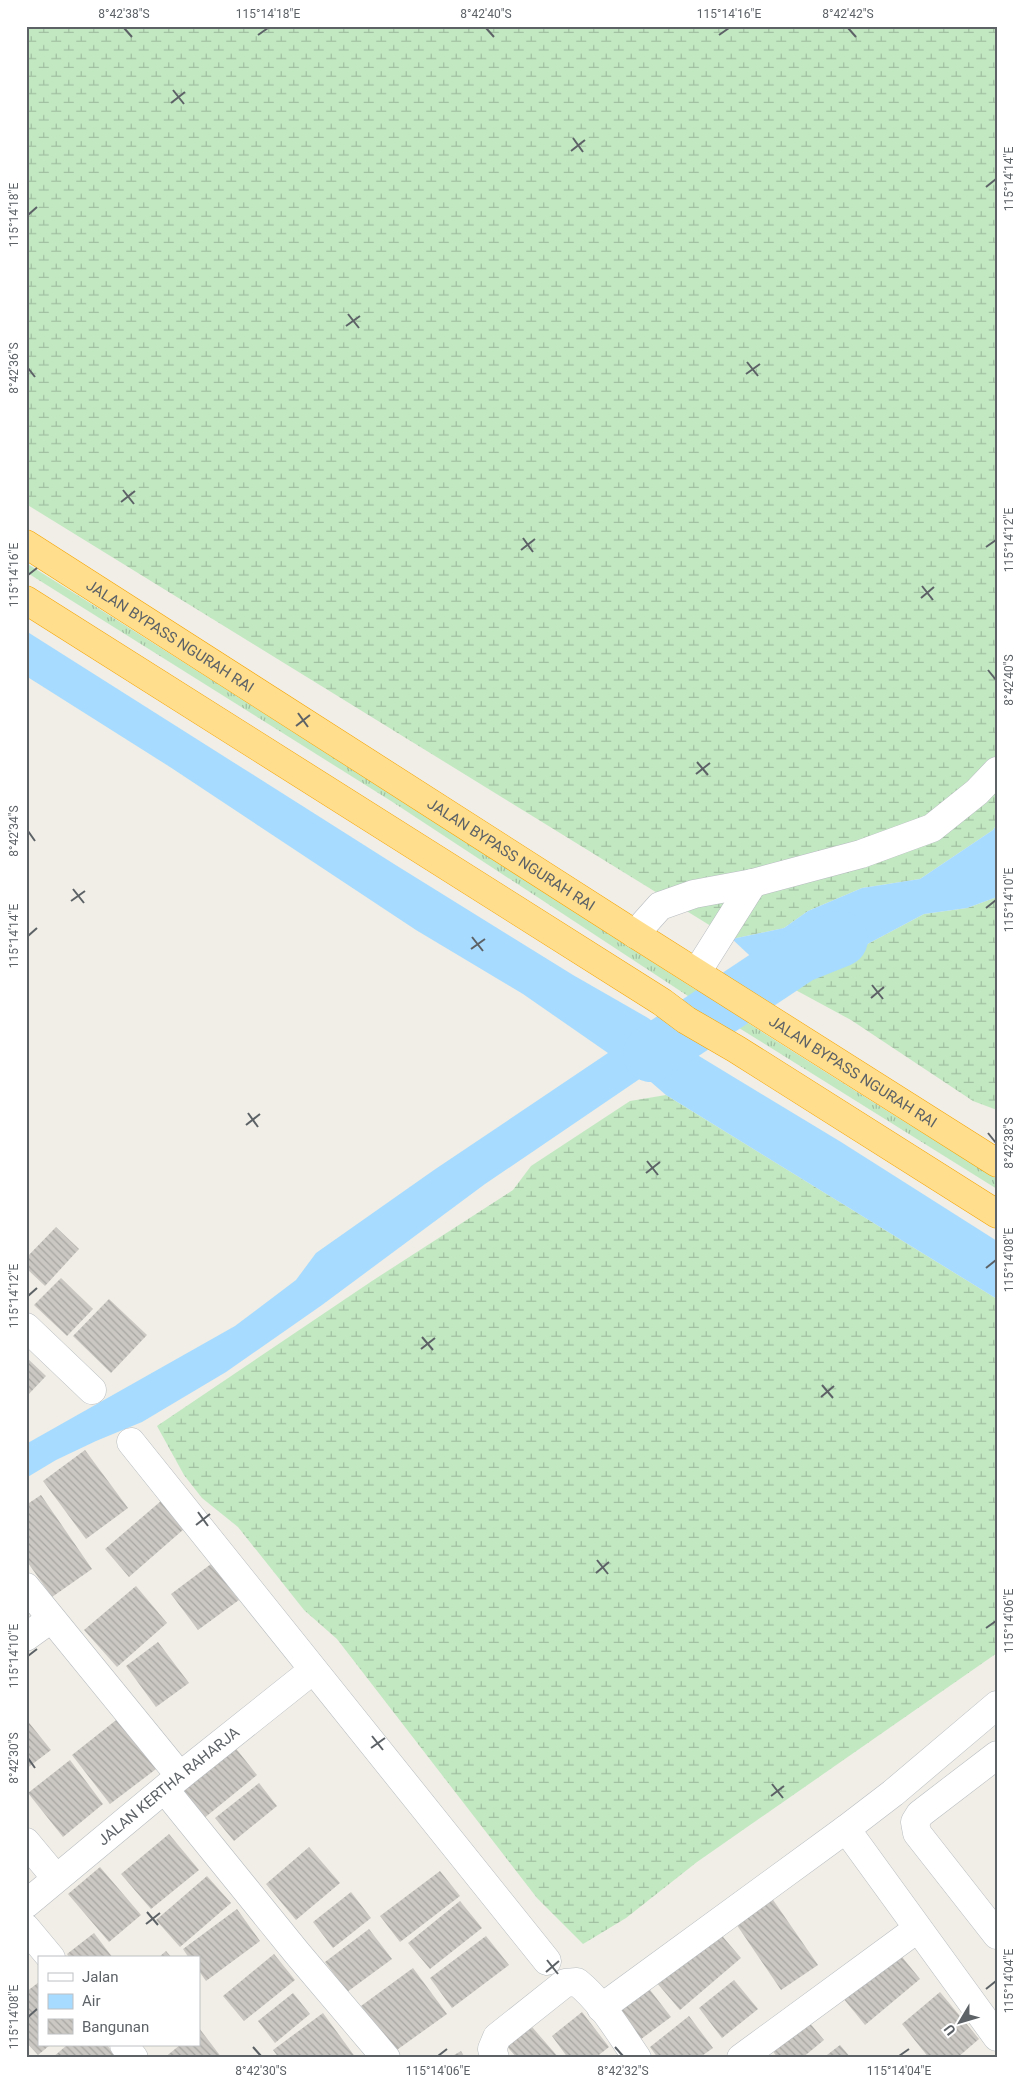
<svg xmlns="http://www.w3.org/2000/svg" width="1023" height="2084" viewBox="0 0 1023 2084" font-family="Roboto,sans-serif">
	<style>
		.grass { fill: url(#grass-tufts) }
		.wetland { fill: url(#wetland-marsh) }
		.water { fill: #a7dbff }
		.lines { fill: none; stroke-linecap: round; stroke-linejoin: round }
		.river { stroke: #a7dbff; stroke-width: 56 }
		.building { fill: url(#building-back-hatch) }
		.minor-casing { stroke: #b8bcc0; stroke-width: 29 }
		.highway-casing { stroke: #f6a300; stroke-width: 29 }
		.minor { stroke: #fff; stroke-width: 28 }
		.highway { stroke: #ffdf8e; stroke-width: 28 }
		.ticks { fill: none; stroke: #5d6267; stroke-width: 2 }
		.labels { text-anchor: middle; stroke-width: 4.5; stroke-linejoin: round; paint-order: stroke }
		.street-label { font-size: 15px; fill: #5d6267; stroke: #fff }
		.neatline { fill: none; stroke: #5d6267; stroke-width: 2 }
		.ticks-label { font-size: 12px; text-anchor: middle; fill: #5d6267 }
	</style>
	<defs>
		<pattern id="grass-tufts" width="24" height="20" patternUnits="userSpaceOnUse" patternTransform="scale(1.25)"><rect width="24" height="20" fill="#c2e8c2"/><path d="M3 7l-1-3M5 7V3M7 7l1-3M15 17l-1-3M17 17v-4M19 17l1-3" fill="none" stroke="#a1bfa1"/></pattern>
		<pattern id="wetland-marsh" width="20" height="14" patternUnits="userSpaceOnUse" patternTransform="scale(1.25)"><rect width="20" height="14" fill="#c2e8c2"/><path d="M1 5h8M5 5V1M11 12h8M15 12V8" fill="none" stroke="#a1bfa1"/></pattern>
		<pattern id="building-back-hatch" width="6" height="6" patternUnits="userSpaceOnUse" patternTransform="scale(1.25)"><rect width="6" height="6" fill="#cbc8c3"/><path d="M-1 5l2 2M0 0l6 6M5-1l2 2" fill="none" stroke="#a8a6a2"/></pattern>
	</defs>
	<rect width="100%" height="100%" fill="#f0eee6"/>
	<!-- grass -->
	<path class="grass" d="M26,563C351,766 671,978 997,1179V1189L691,998L391,801L26,572Z"/>
	<!-- wetland -->
	<g class="wetland">
		<polygon points="26,26 997,26 997,824 993,830 920,879 862,888 808,911 784,928 732,939 26,504"/>
		<polygon points="997,897 997,1110 973,1101 851,1020 790,987 792,973 803,966 845,956 924,914 967,908"/>
		<polygon points="666,1095 997,1299 997,1653 697,1862 626,1918 583,1944 537,1898 337,1639 304,1610 238,1527 202,1498 184,1475 157,1426 372,1281 513,1190 531,1166 630,1101"/>
	</g>
	<!-- water -->
	<g class="water">
		<polygon points="26,631 394,864 573,975 648,1018 694,1053 841,1142 997,1241 997,1299 666,1095 644,1076 485,1184 322,1305 226,1372 142,1422 96,1441 56,1460 26,1478 26,1444 235,1326 296,1280 316,1253 434,1170 608,1053 523,994 416,930 170,767 26,676"/>
		<polygon points="997,824 997,897 967,908 924,914 845,956 803,966 792,973 790,987 762,967 732,939 784,928 808,911 862,888 920,879 993,830"/>
	</g>
	<g class="lines">
		<!-- river -->
		<polyline class="river" points="651,1054 800,955 840,939"/>
	</g>
	<!-- building -->
	<g class="building">
		<polygon points="56,1227 79,1249 45,1286 26,1268 26,1258"/>
		<polygon points="61,1278 93,1309 67,1336 34,1305"/>
		<polygon points="109,1299 147,1335 111,1373 73,1336"/>
		<polygon points="26,1357 46,1376 26,1397"/>
		<polygon points="85,1450 128,1508 86,1539 43,1481"/>
		<polygon points="41,1495 92,1569 52,1597 26,1560 26,1505"/>
		<polygon points="161,1501 184,1529 129,1577 105,1549"/>
		<polygon points="211,1564 239,1600 198,1630 171,1594"/>
		<polygon points="136,1586 167,1623 117,1667 84,1630"/>
		<polygon points="158,1642 189,1683 156,1707 126,1666"/>
		<polygon points="125,1713 164,1763 110,1804 72,1755"/>
		<polygon points="26,1719 51,1750 26,1769"/>
		<polygon points="230,1741 257,1775 203,1819 176,1785"/>
		<polygon points="70,1760 103,1804 63,1837 28,1793"/>
		<polygon points="259,1783 277,1806 234,1841 215,1818"/>
		<polygon points="169,1834 199,1870 151,1909 121,1874"/>
		<polygon points="309,1847 340,1883 296,1920 266,1884"/>
		<polygon points="100,1867 141,1915 109,1942 68,1894"/>
		<polygon points="440,1871 460,1896 400,1942 380,1916"/>
		<polygon points="207,1876 231,1903 180,1947 156,1920"/>
		<polygon points="351,1892 371,1918 333,1948 313,1922"/>
		<polygon points="769,1894 818,1965 781,1990 732,1918"/>
		<polygon points="460,1901 482,1928 430,1969 408,1943"/>
		<polygon points="237,1909 260,1941 206,1981 199,1971 199,1958 189,1958 183,1949"/>
		<polygon points="369,1929 392,1959 347,1992 325,1962"/>
		<polygon points="718,1931 741,1958 680,2010 657,1983"/>
		<polygon points="94,1933 113,1958 70,1958 67,1954"/>
		<polygon points="486,1936 509,1965 452,2008 430,1978"/>
		<polygon points="166,1951 172,1958 158,1958"/>
		<polygon points="898,1952 920,1979 865,2025 843,1998"/>
		<polygon points="274,1954 295,1980 244,2021 223,1996"/>
		<polygon points="413,1968 447,2014 394,2052 361,2006"/>
		<polygon points="734,1980 758,2009 722,2038 699,2008"/>
		<polygon points="39,1982 39,2045 50,2045 38,2055 26,2042 26,1992"/>
		<polygon points="647,1986 671,2017 637,2042 614,2011"/>
		<polygon points="940,1992 979,2039 957,2058 929,2058 902,2024"/>
		<polygon points="293,1993 310,2014 275,2043 258,2021"/>
		<polygon points="582,2012 609,2047 595,2058 568,2058 552,2036"/>
		<polygon points="323,2013 356,2058 279,2058 273,2050"/>
		<polygon points="803,2015 824,2040 802,2058 778,2058 768,2045"/>
		<polygon points="689,2016 713,2048 699,2058 658,2058 650,2047"/>
		<polygon points="526,2020 559,2058 517,2058 502,2041"/>
		<polygon points="199,2028 222,2058 164,2058 180,2045 199,2045"/>
		<polygon points="67,2045 107,2045 117,2058 52,2058"/>
		<polygon points="840,2045 851,2058 823,2058"/>
		<polygon points="461,2051 465,2058 449,2058"/>
	</g>
	<g class="lines">
		<!-- minor casing -->
		<g class="minor-casing">
			<g id="minor">
				<polyline points="635,934 660,906 694,894 753,883 861,854 932,828 977,792 997,771"/>
				<polyline points="697,972 753,883"/>
				<polyline points="26,1327 92,1390"/>
				<polyline points="131,1442 547,1961"/>
				<polyline points="26,1587 180,1776"/>
				<polyline points="26,1637 51,1619"/>
				<polyline points="997,1755 920,1814 915,1822 917,1833 997,1935"/>
				<polyline points="165,1790 297,1953 386,2058"/>
				<polyline points="846,1829 997,2037"/>
				<polyline points="26,1842 56,1878"/>
				<path id="s1" d="M26,1904L180,1776L313,1670"/>
				<polyline points="26,1928 51,1958"/>
				<polyline points="601,2008 846,1829 893,1793 997,1705"/>
				<polyline points="124,2045 134,2058"/>
				<path d="M495,2058L492,2049L497,2037L565,1983L577,1982C602,2002 619,2032 637,2058"/>
				<polyline points="741,2058 917,1929"/>
			</g>
		</g>
		<!-- highway casing -->
		<g class="highway-casing">
			<g id="highway">
				<path id="s2" d="M26,544L635,934L997,1163"/>
				<polyline points="26,600 662,1002 686,1020 736,1049 997,1214"/>
			</g>
		</g>
		<!-- minor -->
		<use href="#minor" class="minor"/>
		<!-- highway -->
		<use href="#highway" class="highway"/>
	</g>
	<!-- ticks -->
	<path class="ticks" d="M124,28L132,37M486,28L494,37M848,28L856,37M258,35L268,28M719,35L729,28M173,90L184,104M171,103L185,92M573,138L583,152M571,151L585,140M986,187L996,179M28,215L37,207M348,314L359,328M346,326L360,316M747,362L758,376M28,368L35,377M746,374L760,364M123,490L134,504M121,502L135,491M523,538L533,552M986,547L996,540M521,550L535,539M28,575L37,568M922,586L933,600M921,598L934,587M988,670L996,680M298,713L308,727M296,726L310,715M697,762L708,775M696,774L710,763M28,831L35,841M73,889L84,903M71,901L85,891M986,908L996,900M28,936L37,928M472,937L483,951M471,949L485,939M872,985L883,999M871,998L884,987M248,1113L258,1127M246,1125L260,1114M988,1133L996,1143M647,1161L658,1175M646,1173L660,1162M986,1268L996,1260M28,1296L37,1288M422,1337L433,1350M421,1349L435,1338M822,1385L833,1398M821,1397L834,1386M198,1512L208,1526M196,1525L210,1514M597,1560L608,1574M596,1573L609,1562M986,1628L996,1621M28,1656L37,1649M372,1736L383,1750M371,1748L385,1738M28,1758L35,1768M772,1784L783,1798M771,1796L784,1786M147,1912L158,1925M146,1924L160,1913M547,1960L558,1974M546,1972L559,1961M986,1989L996,1981M28,2017L37,2009M253,2047L261,2056M615,2047L623,2056M438,2056L447,2049M899,2056L909,2049"/>
	<g class="labels">
		<!-- street labels -->
		<g class="street-label">
			<text dy="5" stroke="none"><textPath href="#s2" startOffset="171">JALAN BYPASS NGURAH RAI</textPath></text>
			<text dy="5" stroke="none"><textPath href="#s2" startOffset="576">JALAN BYPASS NGURAH RAI</textPath></text>
			<text dy="5" stroke="none"><textPath href="#s2" startOffset="981">JALAN BYPASS NGURAH RAI</textPath></text>
			<text dy="5" stroke="none"><textPath href="#s1" startOffset="185">JALAN KERTHA RAHARJA</textPath></text>
		</g>
	</g>
	<!-- border -->
	<rect width="1023" height="2084" fill="none" stroke="#ffffff" stroke-width="55"/>
	<!-- legend -->
	<rect x="38" y="1956" width="162" height="90" fill="#ffffff" stroke="#bec0c2"/>
	<rect x="48" y="1973" width="25" height="8" fill="#ffffff" stroke="#bec0c2"/>
	<text x="82" y="1982" font-size="15" fill="#5d6267">Jalan</text>
	<rect x="48" y="1994" width="25" height="15" fill="#a7dbff" stroke="#bec0c2"/>
	<text x="82" y="2006" font-size="15" fill="#5d6267">Air</text>
	<rect x="48" y="2019" width="25" height="15" fill="url(#building-back-hatch)" stroke="#bec0c2"/>
	<text x="82" y="2032" font-size="15" fill="#5d6267">Bangunan</text>
	<!-- north arrow -->
	<g transform="translate(960 2022) rotate(232)" stroke="#ffffff" stroke-width="4" paint-order="stroke">
	<path d="M0-4L9 19L0 12L-9 19Z" fill="#5d6267"/>
	<text y="-8" font-size="14" font-weight="bold" text-anchor="middle" fill="#5d6267">U</text>
	</g>
	<rect x="28" y="28" width="968" height="2028" class="neatline"/>
	<g class="ticks-label">
		<text x="124" y="18">8°42'38"S</text>
		<text x="268" y="18">115°14'18"E</text>
		<text x="486" y="18">8°42'40"S</text>
		<text x="729" y="18">115°14'16"E</text>
		<text x="848" y="18">8°42'42"S</text>
		<text transform="translate(1009 179) rotate(-90)" y="4">115°14'14"E</text>
		<text transform="translate(14 215) rotate(-90)" y="4">115°14'18"E</text>
		<text transform="translate(14 368) rotate(-90)" y="4">8°42'36"S</text>
		<text transform="translate(1009 540) rotate(-90)" y="4">115°14'12"E</text>
		<text transform="translate(14 575) rotate(-90)" y="4">115°14'16"E</text>
		<text transform="translate(1009 680) rotate(-90)" y="4">8°42'40"S</text>
		<text transform="translate(14 831) rotate(-90)" y="4">8°42'34"S</text>
		<text transform="translate(1009 900) rotate(-90)" y="4">115°14'10"E</text>
		<text transform="translate(14 936) rotate(-90)" y="4">115°14'14"E</text>
		<text transform="translate(1009 1143) rotate(-90)" y="4">8°42'38"S</text>
		<text transform="translate(1009 1260) rotate(-90)" y="4">115°14'08"E</text>
		<text transform="translate(14 1296) rotate(-90)" y="4">115°14'12"E</text>
		<text transform="translate(1009 1621) rotate(-90)" y="4">115°14'06"E</text>
		<text transform="translate(14 1656) rotate(-90)" y="4">115°14'10"E</text>
		<text transform="translate(14 1758) rotate(-90)" y="4">8°42'30"S</text>
		<text transform="translate(1009 1981) rotate(-90)" y="4">115°14'04"E</text>
		<text transform="translate(14 2017) rotate(-90)" y="4">115°14'08"E</text>
		<text x="261" y="2075">8°42'30"S</text>
		<text x="438" y="2075">115°14'06"E</text>
		<text x="623" y="2075">8°42'32"S</text>
		<text x="899" y="2075">115°14'04"E</text>
	</g>
</svg>
